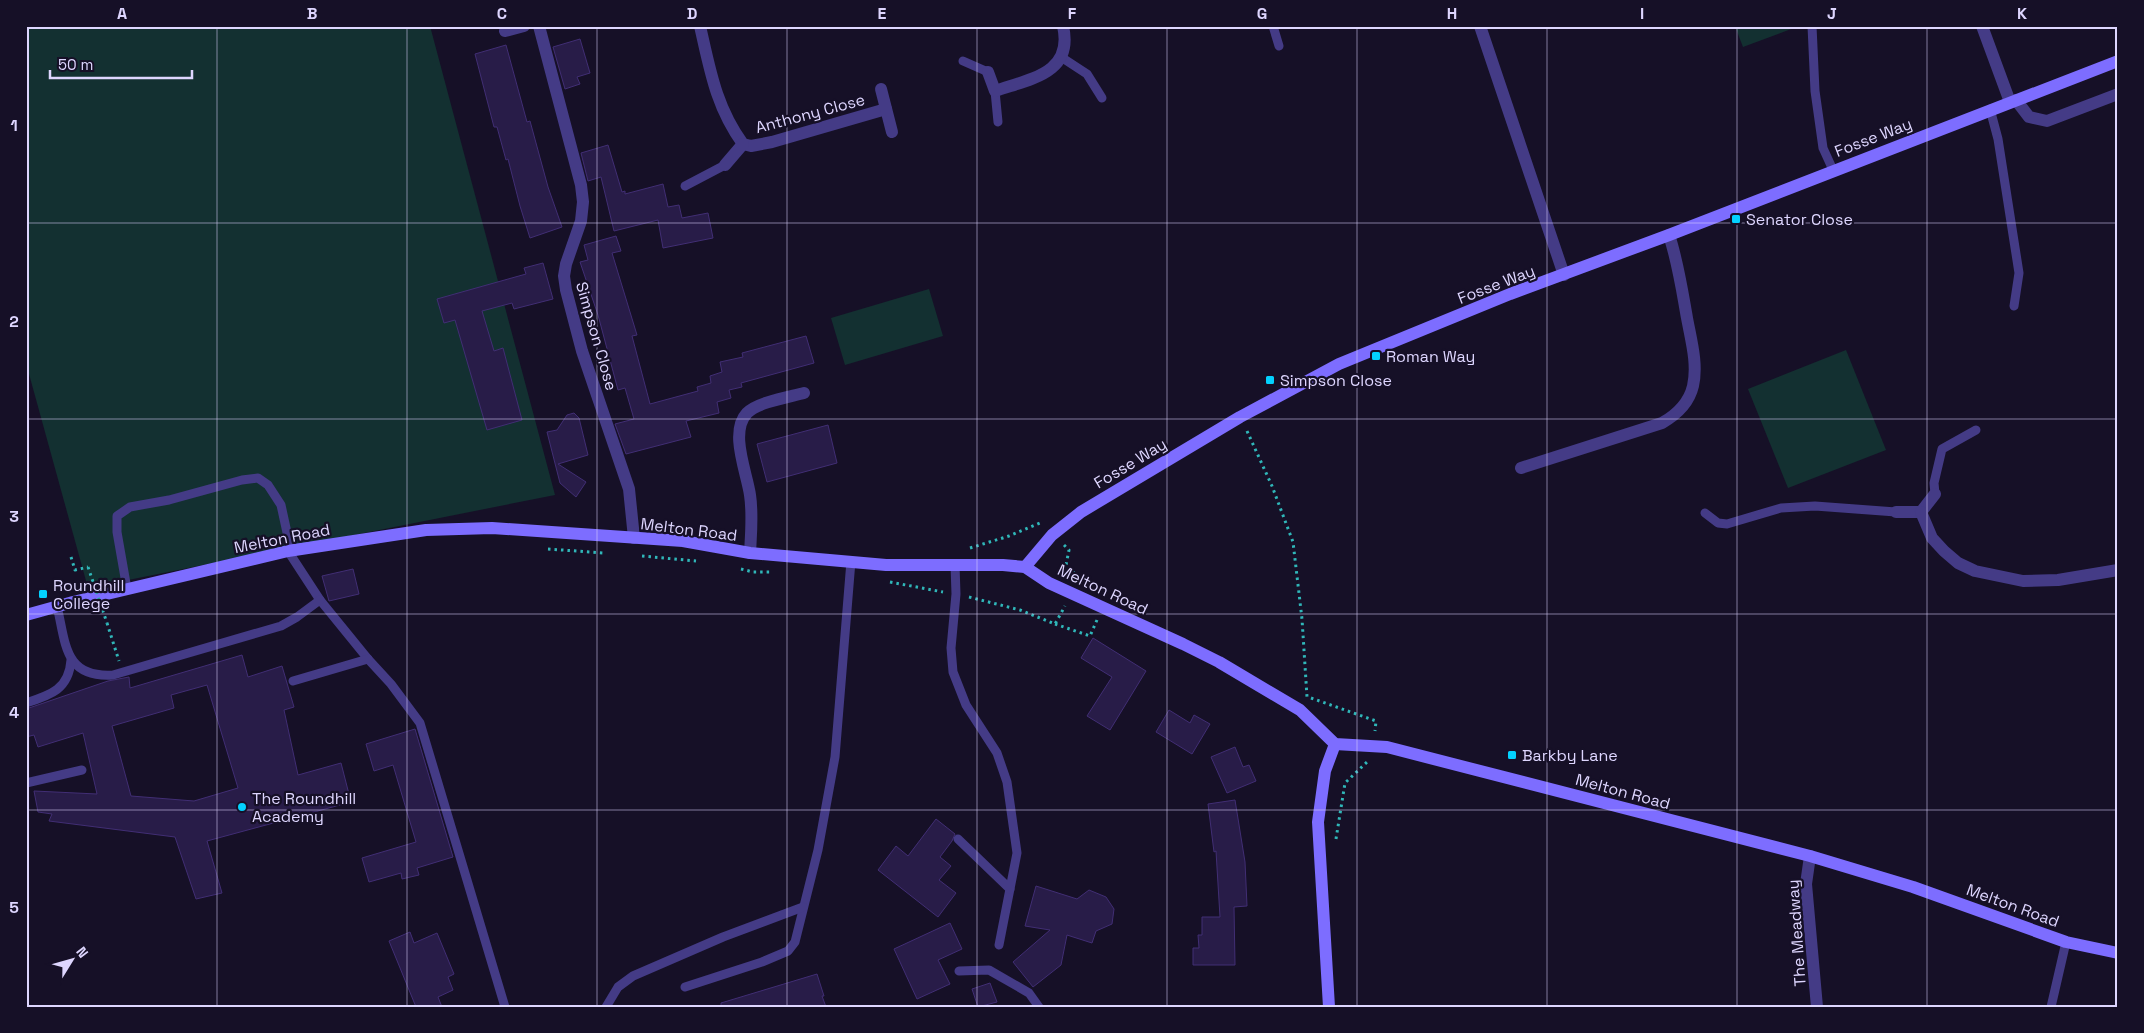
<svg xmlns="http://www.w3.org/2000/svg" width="2144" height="1033" viewBox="0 0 2144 1033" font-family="'Space Grotesk',sans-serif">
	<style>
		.green { fill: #133031 }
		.building { fill: #281c48; stroke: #412e74; fill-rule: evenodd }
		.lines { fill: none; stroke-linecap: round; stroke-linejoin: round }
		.path { stroke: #30b7b9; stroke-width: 3; stroke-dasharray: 2.5 4; stroke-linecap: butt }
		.lane { stroke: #443b86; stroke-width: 9 }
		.street { stroke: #443b86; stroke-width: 12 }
		.secondary { stroke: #7d6dff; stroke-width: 12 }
		.path-bridge { stroke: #30b7b9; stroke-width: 3; stroke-dasharray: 2.5 4; stroke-linecap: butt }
		.grid { fill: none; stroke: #ded6ff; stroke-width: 1; stroke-opacity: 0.55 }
		.poi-dot { fill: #03d1fe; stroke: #161027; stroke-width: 2 }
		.labels { text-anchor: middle; stroke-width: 4.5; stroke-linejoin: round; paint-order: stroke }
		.street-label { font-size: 16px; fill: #ded6ff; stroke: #161027 }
		.poi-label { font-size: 16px; fill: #ded6ff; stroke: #161027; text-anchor: start }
		.neatline { fill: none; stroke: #ded6ff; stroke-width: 2 }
		.grid-label { font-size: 16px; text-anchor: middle; font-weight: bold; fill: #ded6ff }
	</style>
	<rect width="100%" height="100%" fill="#161027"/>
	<!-- green -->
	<g class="green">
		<polygon points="26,26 430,26 555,495 88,588 26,363"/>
		<polygon points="1735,26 1799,26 1743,47"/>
		<polygon points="929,289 943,336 845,365 831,318"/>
		<polygon points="1846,350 1886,450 1788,488 1748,389"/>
	</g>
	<!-- building -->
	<g class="building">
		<polygon points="580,39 590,73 577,77 580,84 565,89 553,47"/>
		<polygon points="506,45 527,122 530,121 548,187 562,227 530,238 520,206 508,159 506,160 497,127 494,127 475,54"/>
		<polygon points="608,145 622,192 625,191 625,194 663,184 668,207 679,205 682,218 708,213 713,238 663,248 658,220 614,231 601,177 588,181 581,153"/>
		<polygon points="616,236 621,251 612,253 637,335 632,336 650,404 698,391 697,387 711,383 710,376 722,372 720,362 743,357 742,353 806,336 814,363 741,383 742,387 729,390 731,398 717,402 719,413 686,421 691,437 626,454 615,424 634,419 625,388 618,390 598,315 580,262 588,260 584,245"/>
		<polygon points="543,263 553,299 514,309 512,303 482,311 494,351 503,348 522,420 487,430 455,320 444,323 437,299 526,274 524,268"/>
		<polygon points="574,413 579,418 588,455 558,464 586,482 576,497 560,483 547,432 557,430 567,415"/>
		<polygon points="828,425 837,463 767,482 757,444"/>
		<polygon points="353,569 359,594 329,601 322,576"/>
		<polygon points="1093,638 1146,671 1110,730 1087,716 1112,677 1081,658"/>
		<path d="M242,655L248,677L282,666L294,707L284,710L298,775L341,763L351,802L207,841L222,893L196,899L175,837L49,821L52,814L38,812L34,791L97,794L83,733L38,747L34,735L26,737V709L108,681L129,677L130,688ZM207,685L238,788L194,801L131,796L112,726L174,708L171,695Z"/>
		<polygon points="1169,710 1190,723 1194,715 1210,724 1192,754 1156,732"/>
		<polygon points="415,729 453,857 417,868 419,875 402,879 401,873 369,882 362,858 416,842 393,765 374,771 366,744"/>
		<polygon points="1235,747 1243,767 1249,765 1256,781 1227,793 1211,757"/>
		<polygon points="1235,800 1245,862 1247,906 1234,907 1235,965 1193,965 1193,948 1199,948 1198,935 1202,935 1202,917 1220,917 1216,851 1214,852 1208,804"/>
		<polygon points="936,819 955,834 952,841 940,857 951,866 939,880 956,893 938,917 878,870 896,846 908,856"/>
		<polygon points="1036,886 1077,899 1089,890 1106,897 1114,909 1112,924 1096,931 1092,943 1067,935 1061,965 1033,987 1013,962 1050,930 1025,926"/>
		<polygon points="950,923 962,949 938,960 950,984 917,999 894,949"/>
		<polygon points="410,932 414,943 437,933 454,974 448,977 453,990 438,997 442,1007 416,1007 389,941"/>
		<polygon points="817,974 824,996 822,996 826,1007 721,1007 721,1003"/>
		<polygon points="990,983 997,1002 978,1007 972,989"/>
	</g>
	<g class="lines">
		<!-- path -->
		<g class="path">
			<polyline points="1247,431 1272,486 1293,542 1302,619 1307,697"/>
			<polyline points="1064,545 1069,550 1066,565 1079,578"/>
			<polyline points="970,548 1009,536 1040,523 1041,524"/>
			<polyline points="548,549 604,553"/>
			<polyline points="642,556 696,561"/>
			<polyline points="71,557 75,570 88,567"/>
			<polyline points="741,569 753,572 770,572"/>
			<polyline points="890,582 943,592"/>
			<polyline points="969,597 1020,610 1055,624 1065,606"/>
			<polyline points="107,623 119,661"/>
			<polyline points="1055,624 1090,636 1097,620"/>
			<polyline points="1311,698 1376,721 1375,731"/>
			<polyline points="1336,839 1345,783 1368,761"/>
		</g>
		<!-- lane -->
		<g class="lane">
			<polyline points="1273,26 1279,46"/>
			<polyline points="1812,26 1815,91 1823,148 1833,170"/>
			<polyline points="1061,57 1087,74 1102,98"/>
			<polyline points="963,61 988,72"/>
			<polyline points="995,91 998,122"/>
			<polyline points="1990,109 1998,139 2019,273 2014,306"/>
			<polyline points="685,186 725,165"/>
			<polyline points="1935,494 1934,483 1942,449 1976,430"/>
			<polyline points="1705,513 1718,523 1727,524 1781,508 1815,506 1896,512"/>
			<polyline points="288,551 320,600 368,659 391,684 420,723 505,1007"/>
			<polyline points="955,565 956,594 951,648 953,672 966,705 997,753 1007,782 1017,853 999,945"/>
			<polyline points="127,589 117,532 117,516 130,507 169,500 242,480 258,478 268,485 281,505 291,551"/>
			<path d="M57,606C66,644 64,678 113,675L281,626L297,617L320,600"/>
			<polyline points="293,681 368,659"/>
			<path d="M26,703C51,695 69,689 71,660"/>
			<polyline points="26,783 82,770"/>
			<polyline points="958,839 1010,889"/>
			<polyline points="959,971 989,970 1029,993 1039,1007"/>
			<polyline points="685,987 762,962 788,951 795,942 818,850 835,757 851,561"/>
			<polyline points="606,1007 618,987 633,976 723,937 803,907"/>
			<polyline points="2051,1007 2066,942"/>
		</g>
		<!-- street -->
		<g class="street">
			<polyline points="539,26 581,185 583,202 581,221 566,264 564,276 566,290 582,351 629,489 634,538"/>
			<path d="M700,26C710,70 716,107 743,144L751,146L772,142L886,109"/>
			<polyline points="1480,26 1564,275"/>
			<polyline points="1982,26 2010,102"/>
			<polyline points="505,31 524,26"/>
			<path d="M988,72L995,91C1029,79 1074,74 1063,26"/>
			<polyline points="881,89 892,132"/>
			<polyline points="2016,100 2029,117 2047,121 2118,94"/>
			<polyline points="725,165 743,144"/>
			<path d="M1521,468L1662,423C1676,415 1689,403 1693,386C1698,364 1691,340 1687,318C1682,290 1678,262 1669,235"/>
			<polyline points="1896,512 1921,512 1935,494"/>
			<polyline points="1921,512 1932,538 1944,551 1958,563 1975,571 2023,581 2058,580 2118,570"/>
			<path d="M750,553C751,534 753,514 750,495C747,473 729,432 747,413C758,402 789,397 804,393"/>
			<polyline points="1810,856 1806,884 1817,1007"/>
		</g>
		<!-- secondary -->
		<g class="secondary">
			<polyline points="1025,567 1052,535 1081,512 1240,417 1339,364 1510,294 1669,235 2118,61"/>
			<polyline points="26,615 73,602 288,551 426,530 492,528 683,541 750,553 886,565 1003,565 1025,567 1049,583 1183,644 1219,662 1300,710 1335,744 1387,747 1810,856 1913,887 2066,942 2118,953"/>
			<polyline points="1329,1007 1318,822 1325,771 1335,744"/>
		</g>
		<!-- path-bridge -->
		<polyline class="path-bridge" points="88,567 107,623"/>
	</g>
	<!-- grid -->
	<path class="grid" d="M217,26V1007M407,26V1007M597,26V1007M787,26V1007M977,26V1007M1167,26V1007M1357,26V1007M1547,26V1007M1737,26V1007M1927,26V1007M26,223H2118M26,419H2118M26,614H2118M26,810H2118"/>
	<!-- markers -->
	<g class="poi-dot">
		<rect x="1731" y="214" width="10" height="10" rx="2.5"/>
		<rect x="1371" y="351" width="10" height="10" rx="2.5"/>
		<rect x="1265" y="375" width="10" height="10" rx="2.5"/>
		<rect x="38" y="589" width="10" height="10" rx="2.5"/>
		<rect x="1507" y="750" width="10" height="10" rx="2.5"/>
		<circle cx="242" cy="807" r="5"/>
	</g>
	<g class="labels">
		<!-- street labels -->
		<g class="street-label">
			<text transform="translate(810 113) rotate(-15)" y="6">Anthony Close</text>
			<text transform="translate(1873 137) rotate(-21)" y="6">Fosse Way</text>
			<text transform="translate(1496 284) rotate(-21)" y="6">Fosse Way</text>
			<text transform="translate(597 336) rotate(74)" y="6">Simpson Close</text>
			<text transform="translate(1130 463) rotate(-31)" y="6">Fosse Way</text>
			<text transform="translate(689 529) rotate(7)" y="6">Melton Road</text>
			<text transform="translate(282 538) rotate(-11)" y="6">Melton Road</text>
			<text transform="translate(1103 589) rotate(25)" y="6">Melton Road</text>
			<text transform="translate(1623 791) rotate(15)" y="6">Melton Road</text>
			<text transform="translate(2013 905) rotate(20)" y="6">Melton Road</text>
			<text transform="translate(1796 933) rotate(-94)" y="6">The Meadway</text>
		</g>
		<!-- poi labels -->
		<g class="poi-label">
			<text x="1746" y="225">Senator Close</text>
			<text x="1386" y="362">Roman Way</text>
			<text x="1280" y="386">Simpson Close</text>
			<text x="53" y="591">Roundhill<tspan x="53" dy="18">College</tspan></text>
			<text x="1522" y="761">Barkby Lane</text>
			<text x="252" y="804">The Roundhill<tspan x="252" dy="18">Academy</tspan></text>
		</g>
	</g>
	<!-- border -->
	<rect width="2144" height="1033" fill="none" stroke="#161027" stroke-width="55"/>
	<!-- north arrow -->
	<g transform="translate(72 960) rotate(53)" stroke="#161027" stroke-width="4" paint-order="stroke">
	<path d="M0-4L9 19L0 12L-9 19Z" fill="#ded6ff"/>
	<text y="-8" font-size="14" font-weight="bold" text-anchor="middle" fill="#ded6ff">N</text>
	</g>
	<!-- scale -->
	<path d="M50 70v8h142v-8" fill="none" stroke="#ded6ff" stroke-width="2.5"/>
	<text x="58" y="70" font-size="15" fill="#ded6ff" stroke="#161027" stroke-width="4" paint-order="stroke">50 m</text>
	<rect x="28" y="28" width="2088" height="978" class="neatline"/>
	<g class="grid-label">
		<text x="122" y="19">A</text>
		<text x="312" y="19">B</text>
		<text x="502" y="19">C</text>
		<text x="692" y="19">D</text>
		<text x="882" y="19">E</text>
		<text x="1072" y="19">F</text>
		<text x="1262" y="19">G</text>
		<text x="1452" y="19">H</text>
		<text x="1642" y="19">I</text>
		<text x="1832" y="19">J</text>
		<text x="2022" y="19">K</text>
		<text x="14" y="131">1</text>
		<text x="14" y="327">2</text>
		<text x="14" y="522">3</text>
		<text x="14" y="718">4</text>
		<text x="14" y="913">5</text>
	</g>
</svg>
